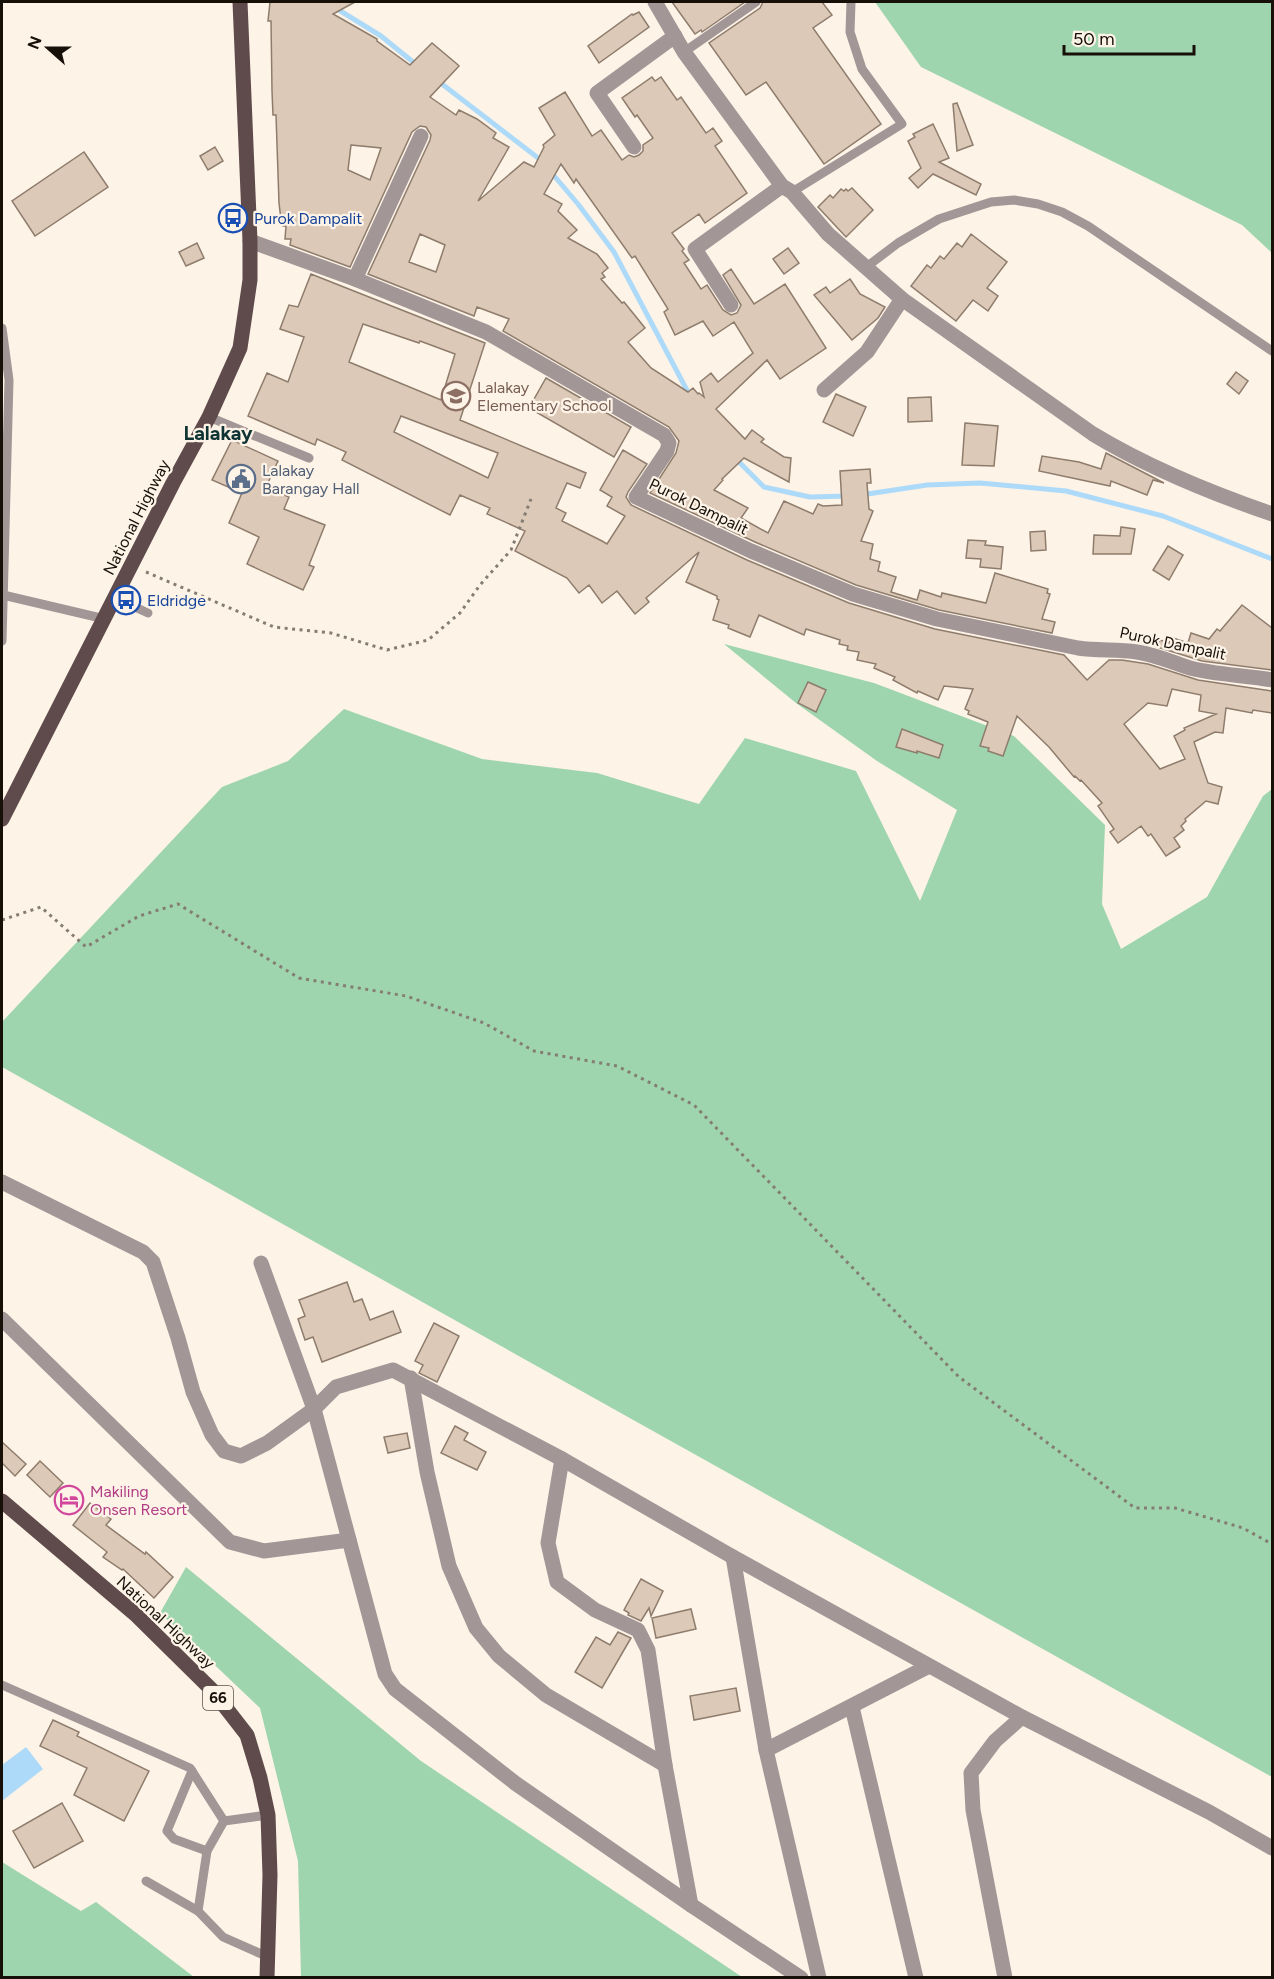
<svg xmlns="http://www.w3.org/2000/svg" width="1274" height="1979" viewBox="0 0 1274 1979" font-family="Figtree,sans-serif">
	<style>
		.forest { fill: #9ed5ae }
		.water { fill: #aedaf9 }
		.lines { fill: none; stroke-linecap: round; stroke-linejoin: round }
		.stream { stroke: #aedaf9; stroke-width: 5 }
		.building { fill: #dcc9b7; stroke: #8e7c6c; stroke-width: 1.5; fill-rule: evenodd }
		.path { stroke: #847d73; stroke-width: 3; stroke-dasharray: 3 4.5; stroke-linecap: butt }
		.lane { stroke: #a39696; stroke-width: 9 }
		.street { stroke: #a39696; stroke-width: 15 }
		.primary { stroke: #5f4b4b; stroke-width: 15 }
		.labels { text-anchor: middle; stroke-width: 4.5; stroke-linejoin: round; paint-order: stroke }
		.shield { fill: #fdf3e7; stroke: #5b544c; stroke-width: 1.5 }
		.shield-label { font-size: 15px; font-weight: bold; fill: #161009 }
		.transit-label { font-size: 16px; fill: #164399; stroke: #fdf3e7; text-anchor: start }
		.education-label { font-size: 16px; fill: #785e54; stroke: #fdf3e7; text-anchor: start }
		.service-label { font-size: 16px; fill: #4e5e75; stroke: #fdf3e7; text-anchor: start }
		.street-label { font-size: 16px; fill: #161009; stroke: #fdf3e7 }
		.hotel-label { font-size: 16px; fill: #b23c85; stroke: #fdf3e7; text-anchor: start }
		.quarter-label { font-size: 20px; font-weight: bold; fill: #103333; stroke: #fdf3e7 }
	</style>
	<rect width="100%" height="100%" fill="#fdf3e7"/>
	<!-- forest -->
	<g class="forest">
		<polygon points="875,2 1272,2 1272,253 1242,225 921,67"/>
		<polygon points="724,644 874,683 1014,736 1105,825 1102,904 1121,949 1207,897 1263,796 1272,789 1272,1777 2,1067 2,1022 222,787 288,761 344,709 482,759 597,773 699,804 745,738 856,771 920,901 957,810 877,761 796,703"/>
		<polygon points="186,1567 421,1761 742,1977 301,1977 298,1861 260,1708 160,1613"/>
		<polygon points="2,1862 81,1911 96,1902 194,1977 2,1977"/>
	</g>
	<!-- water -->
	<polygon class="water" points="26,1747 43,1769 2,1801 2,1765"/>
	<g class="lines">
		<!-- stream -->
		<g class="stream">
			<polyline points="326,2 381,36 418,66"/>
			<polyline points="438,81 542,161"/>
			<polyline points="550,171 578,204 614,252 690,396"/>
			<polyline points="736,459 764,487 810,497 849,496"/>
			<polyline points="861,495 927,485 980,483 1066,491 1163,516 1272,559"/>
		</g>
	</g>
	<!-- building -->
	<g class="building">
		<path d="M270,2H355L333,14L377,39V41L410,65L432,43L457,64L459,66L430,97L456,115L459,110L477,119L496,133L493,138L509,147L478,201L524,162L534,167L544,147L543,145L555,135L539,108L565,92L592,136L601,130L622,160L629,155L634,157L639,155L643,151V145L653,138L637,115L635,117L622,98L652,77L655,81L661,77L677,100L681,97L706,133L713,128L722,141L715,146L747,193L705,223L699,214L672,233L684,249L682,251L689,260L684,263L701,289L707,285L723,310L731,315L737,313L741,305L723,275L731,269L754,304L785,284L826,348L780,379L767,360L716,409L745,439L752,430L764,439L761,442L784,457L791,458L789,482L744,458L722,479L723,480L714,490L748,508L741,518L768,533L784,501L813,514L818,504L823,506L842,505L840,471L870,469L871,483H867L869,509L873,511L861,541L873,544L870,559L880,562L878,571L896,577L891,592L917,600L920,590L941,597L942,593L986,603L995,573L1048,589L1047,593L1050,594L1042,619L1055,622L1052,633L939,610L856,585L755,542L650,493L676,453L679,441L669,427L503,331L509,319L477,307L474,316L368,274L430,140L431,135L426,127L420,126L412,132L350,267L290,245L291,239H285L286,226H283V220H281L279,203L276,115H273L272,91L271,21H268ZM351,145L381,148L370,180L348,170ZM561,164L574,183L576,179L632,258L635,256L668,309L664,312L675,335L703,321L713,336L734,322L753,353L718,382L711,373L700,382L704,397L699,393L698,394L693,388L688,392L651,368L628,342L645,328L624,302L622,303L601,279L605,277L602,273L608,268L597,254L568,238L577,230L558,211L562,204L544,194ZM420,234L445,245L436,272L409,262Z"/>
		<polygon points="672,2 745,2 702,32 701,30 695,34"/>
		<polygon points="763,2 822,2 832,15 813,28 881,124 824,164 766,82 746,95 709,43 760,8"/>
		<polygon points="639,12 649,27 599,63 588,46 632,14 633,15"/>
		<polygon points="957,103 973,145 957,151 953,104"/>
		<polygon points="933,124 949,158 939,162 981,184 976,195 933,174 918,188 909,178 921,168 908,141 915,137 913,134"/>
		<polygon points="215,147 223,161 208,170 200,156"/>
		<polygon points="84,152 108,187 35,236 12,201"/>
		<polygon points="852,188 873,210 846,237 818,207 830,195 833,198 841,189 844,191 846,189 848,191"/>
		<polygon points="971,234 1007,262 987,288 998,296 988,311 973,300 956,321 911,286 927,265 931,268 940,256 944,259 957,243 962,247"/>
		<polygon points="197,243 204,258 186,266 179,252"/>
		<polygon points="788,248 799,263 784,274 773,259"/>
		<path d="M311,274L485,343L460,420L586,473L580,488L567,483L556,508L566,513L562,521L602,541L607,544L625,516L607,506L612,497L600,490L623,450L647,464L628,492L626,497L631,505L747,560L849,603L935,629L1064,655L1087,680L1109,660H1122L1148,664L1198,680L1272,691V713L1253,710L1252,713L1226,708L1223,733L1215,732L1194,742L1208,783L1222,787L1218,804L1206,801L1185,819L1186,821L1181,826L1184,830L1174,838L1180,847L1166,856L1151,834L1148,836L1141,826L1118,843L1110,832L1114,829L1098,806L1102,803L1081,780L1080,781L1075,776L1074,777L1049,747L1017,716L1003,756L988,751L989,748L980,746L988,722L968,714L969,711L965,709L973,689L944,686L938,700L918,691L917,693L893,680L895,677L874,668L876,664L857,660L859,652L847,650L848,646L839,644L840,640L806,629L804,635L759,615L750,637L728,628L729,625L713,620L719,600L717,599V596L686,582L699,552L646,598L649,602L635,614L617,591L602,603L589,585L579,593L567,578L515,551L525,531L487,514L490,508L460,495L450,515L342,460L346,452L317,439L315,445L248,416L267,373L288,382L304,337L280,329L289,305L298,307ZM363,324L419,343L420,341L455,354L441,400L349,362ZM401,416L498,453L488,478L394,432ZM1172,689L1201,695L1199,711L1216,714L1184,728L1185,730L1174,736L1185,759L1160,769L1124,724L1148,703L1167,706Z"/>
		<polygon points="850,279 860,294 885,307 878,318 852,340 814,295 826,287 830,293"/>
		<polygon points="1236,372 1248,381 1239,394 1227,384"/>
		<polygon points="546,378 631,427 614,457 529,408"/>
		<polygon points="836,394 866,407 853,436 823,422"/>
		<polygon points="931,397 932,421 908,422 908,398"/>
		<polygon points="965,423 998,426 994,466 962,465"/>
		<polygon points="232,440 278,461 266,487 289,497 284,509 325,525 309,565 314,567 303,590 247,564 259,537 229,523 242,493 212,480"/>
		<polygon points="1106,453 1164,483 1153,480 1147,495 1111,481 1110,486 1039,471 1042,456 1079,462 1101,469"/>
		<polygon points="1121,527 1135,529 1131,554 1093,554 1094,535 1120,536"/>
		<polygon points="1045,531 1046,550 1031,551 1030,532"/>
		<polygon points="968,540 986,541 985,545 1003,547 1001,569 980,567 981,559 966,558"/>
		<polygon points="1168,546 1183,555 1169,580 1153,570"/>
		<polygon points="1242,605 1272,628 1272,670 1202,661 1154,646 1154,644 1158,645 1160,640 1169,643 1170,637 1188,643 1191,633 1209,639 1217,629 1220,631"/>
		<polygon points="808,682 826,690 816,712 798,703"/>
		<polygon points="902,729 943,745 939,758 917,751 917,753 896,747"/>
		<polygon points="347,1282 354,1302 362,1299 370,1320 393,1311 401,1332 322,1362 313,1337 305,1340 298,1319 305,1316 299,1300"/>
		<polygon points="434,1323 459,1336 437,1382 419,1373 423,1365 415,1361"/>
		<polygon points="455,1426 468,1433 464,1440 486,1452 477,1470 441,1453"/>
		<polygon points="407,1433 410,1448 388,1453 384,1437"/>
		<polygon points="2,1442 26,1464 15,1476 2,1463"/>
		<polygon points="40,1461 63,1483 50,1497 27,1475"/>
		<polygon points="90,1503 111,1519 106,1525 145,1554 146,1552 173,1577 154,1598 123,1569 122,1570 103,1557 107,1552 73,1525"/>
		<polygon points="641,1579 663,1591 651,1616 649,1608 641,1621 628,1615 629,1613 624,1610"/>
		<polygon points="691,1609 696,1629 656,1638 652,1618"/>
		<polygon points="618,1632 631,1638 602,1688 575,1672 596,1637 610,1645"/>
		<polygon points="736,1688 740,1711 694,1720 690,1696"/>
		<polygon points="53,1720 79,1732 77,1736 149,1771 124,1821 74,1795 87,1768 40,1746"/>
		<polygon points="62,1803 83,1841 34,1868 13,1831"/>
	</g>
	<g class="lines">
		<!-- path -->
		<g class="path">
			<polyline points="146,572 274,627 331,633 387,650 428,640 460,613 480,585 511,550 531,499"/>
			<polyline points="2,920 41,907 86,947 139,916 178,904 299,978 406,996 484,1023 534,1051 617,1066 694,1105 959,1377 1135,1508 1175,1508 1243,1528 1272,1544"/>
		</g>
		<!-- lane -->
		<g class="lane">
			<polyline points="684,52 756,2"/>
			<polyline points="792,192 902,124 862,69 850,32 851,2"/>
			<polyline points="865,268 898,243 939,219 991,202 1014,200 1038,204 1062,212 1088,226 1272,351"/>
			<polyline points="2,328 9,380 2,641"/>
			<polyline points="209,417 309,458"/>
			<polyline points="3,595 105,619"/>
			<polyline points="115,598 148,613"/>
			<polyline points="2,1685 190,1768 224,1821"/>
			<polyline points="192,1771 167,1831 174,1839 207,1851"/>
			<polyline points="146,1881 198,1911"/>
			<polyline points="268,1957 223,1937 198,1911 207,1851 224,1821 268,1815"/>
		</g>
		<!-- street -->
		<g class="street">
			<path d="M655,2L684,52L782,186L792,192L828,234L902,299L1093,434C1149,468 1211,493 1272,514"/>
			<polyline points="634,147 597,93 675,36"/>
			<path d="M250,241L355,279L486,332L664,435L669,443L667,451L636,497L751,551L853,594L937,619L1078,648C1098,651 1117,649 1137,652C1156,655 1172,662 1190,668C1217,675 1246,675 1272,680"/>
			<polyline points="355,279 421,136"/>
			<polyline points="731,305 695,249 782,186"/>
			<polyline points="824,390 867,352 902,299"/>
			<polyline points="2,1182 143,1252 153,1262 178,1338 193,1392 212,1435 224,1451 241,1456 267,1443 314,1409 336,1387 393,1370 562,1459 733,1557 1022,1717 1209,1812 1272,1848"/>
			<polyline points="261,1263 314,1409 385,1674 395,1689 515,1783 691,1905 801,1978"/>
			<polyline points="2,1319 230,1542 264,1551 349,1540"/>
			<polyline points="411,1378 427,1472 449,1566 476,1628 499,1656 546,1695 665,1765"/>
			<polyline points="562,1459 548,1543 557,1582 595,1610 638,1630 648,1650 665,1765 691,1905"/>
			<polyline points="733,1557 766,1750 819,1978"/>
			<polyline points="852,1707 916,1978"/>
			<polyline points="766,1750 929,1666"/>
			<polyline points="1005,1978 973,1810 971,1773 995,1741 1022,1717"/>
		</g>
		<!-- primary -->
		<g class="primary">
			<polyline points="2,819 173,483 209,417 240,348 250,280 250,241 240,2"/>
			<polyline points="2,1501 135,1614 212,1690 247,1735 260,1778 268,1815 270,1875 267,1978"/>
		</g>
	</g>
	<!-- icons -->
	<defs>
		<g id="bus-ring" transform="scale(1.5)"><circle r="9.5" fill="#fdf3e7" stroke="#1a4fb4" stroke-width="1.5"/><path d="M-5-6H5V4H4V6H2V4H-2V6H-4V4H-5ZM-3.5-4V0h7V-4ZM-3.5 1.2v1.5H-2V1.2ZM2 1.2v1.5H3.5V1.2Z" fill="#1a4fb4"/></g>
		<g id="school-ring" transform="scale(1.5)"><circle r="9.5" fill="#fdf3e7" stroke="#8d6e63" stroke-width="1.5"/><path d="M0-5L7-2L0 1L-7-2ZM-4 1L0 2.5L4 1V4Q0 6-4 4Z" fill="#8d6e63"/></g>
		<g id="civic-ring" transform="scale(1.5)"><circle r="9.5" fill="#fdf3e7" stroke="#5c6f8a" stroke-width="1.5"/><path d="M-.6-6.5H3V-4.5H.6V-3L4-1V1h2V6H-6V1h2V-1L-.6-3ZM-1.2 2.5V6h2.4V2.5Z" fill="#5c6f8a"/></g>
		<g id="hotel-ring" transform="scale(1.5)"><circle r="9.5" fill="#fdf3e7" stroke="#d1479c" stroke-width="1.5"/><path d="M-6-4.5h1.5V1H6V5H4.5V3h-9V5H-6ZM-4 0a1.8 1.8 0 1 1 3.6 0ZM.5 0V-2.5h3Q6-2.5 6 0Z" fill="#d1479c"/></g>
	</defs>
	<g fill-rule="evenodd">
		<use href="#bus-ring" x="233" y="218"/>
		<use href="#school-ring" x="456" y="396"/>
		<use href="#civic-ring" x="241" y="479"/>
		<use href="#bus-ring" x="126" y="600"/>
		<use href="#hotel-ring" x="69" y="1500"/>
	</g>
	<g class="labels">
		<!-- shield labels -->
		<rect class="shield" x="203" y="1686" width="30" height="24" rx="4.5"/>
		<g class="shield-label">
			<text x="218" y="1703">66</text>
		</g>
		<!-- transit labels -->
		<g class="transit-label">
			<text x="254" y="224">Purok Dampalit</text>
			<text x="147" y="606">Eldridge</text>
		</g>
		<!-- education labels -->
		<g class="education-label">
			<text x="477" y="393">Lalakay<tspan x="477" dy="18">Elementary School</tspan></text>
		</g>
		<!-- service labels -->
		<g class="service-label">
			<text x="262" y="476">Lalakay<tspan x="262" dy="18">Barangay Hall</tspan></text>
		</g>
		<!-- street labels -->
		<g class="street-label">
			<text transform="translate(699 506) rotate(26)" y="6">Purok Dampalit</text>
			<text transform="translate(136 517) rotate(-63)" y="6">National Highway</text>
			<text transform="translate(1173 643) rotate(12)" y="6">Purok Dampalit</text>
			<text transform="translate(166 1622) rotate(43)" y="6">National Highway</text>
		</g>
		<!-- hotel labels -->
		<g class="hotel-label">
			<text x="90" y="1497">Makiling<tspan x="90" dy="18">Onsen Resort</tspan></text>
		</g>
		<!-- quarter labels -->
		<g class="quarter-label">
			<text x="218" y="440">Lalakay</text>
		</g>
	</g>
	<!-- border -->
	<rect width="1274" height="1979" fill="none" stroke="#161009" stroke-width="6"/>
	<!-- north arrow -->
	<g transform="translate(48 48) rotate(291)" stroke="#fdf3e7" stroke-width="4.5" paint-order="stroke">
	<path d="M0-4.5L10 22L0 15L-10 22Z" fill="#161009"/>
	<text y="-9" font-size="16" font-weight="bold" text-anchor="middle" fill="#161009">N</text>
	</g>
	<!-- scale -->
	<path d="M1064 45v9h130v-9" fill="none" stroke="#161009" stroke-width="3"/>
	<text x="1073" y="45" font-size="18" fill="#161009" stroke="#fdf3e7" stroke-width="4.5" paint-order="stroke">50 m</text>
</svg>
